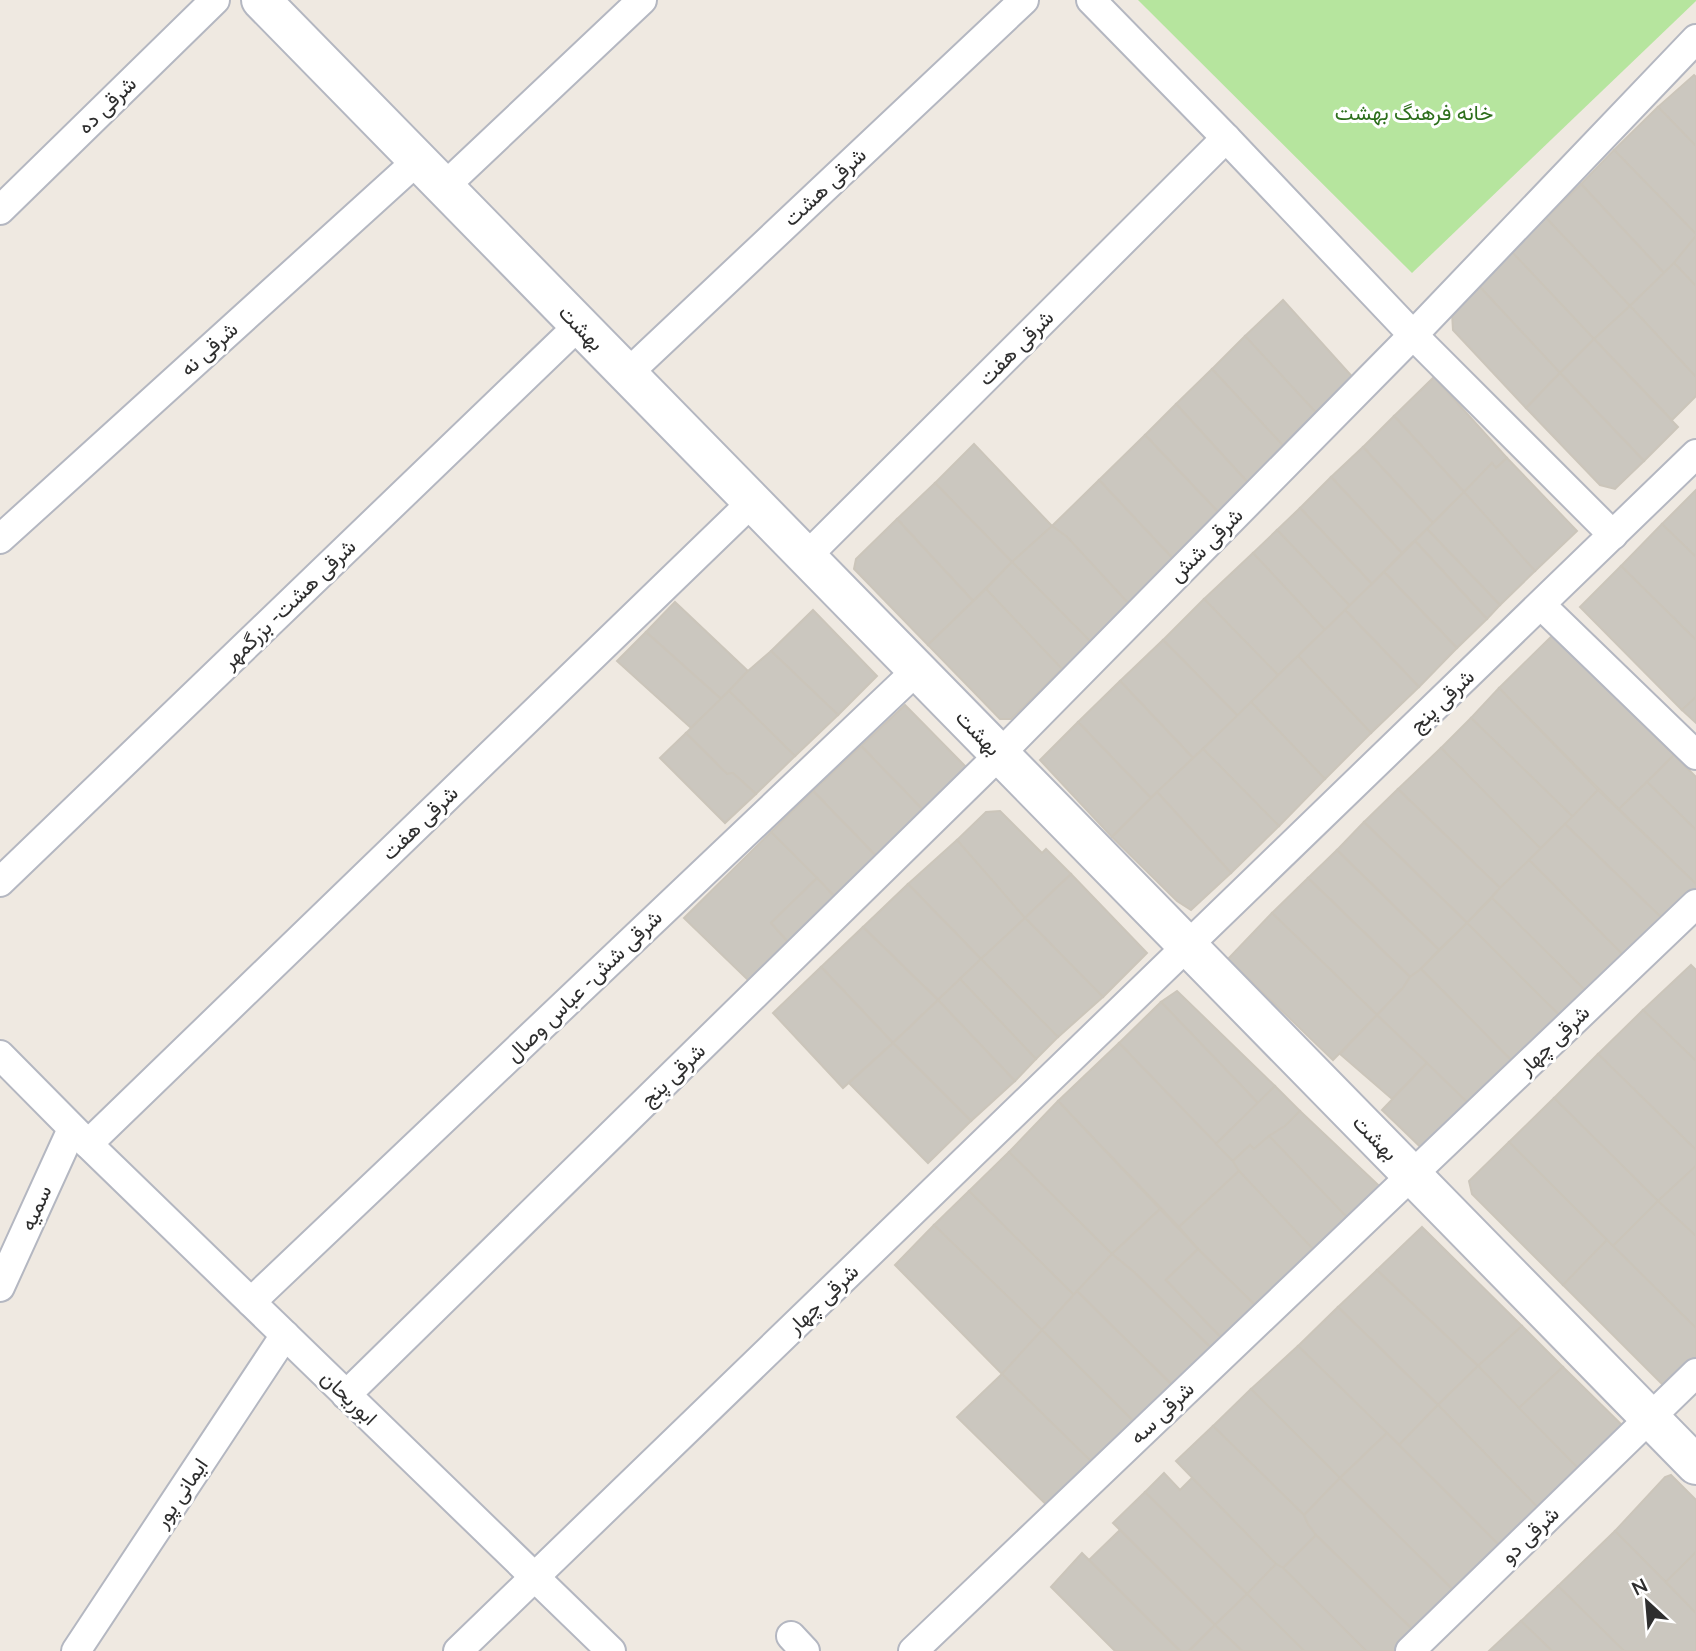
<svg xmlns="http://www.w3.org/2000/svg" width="1696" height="1651" viewBox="0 0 1696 1651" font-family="Lato,Vazirmatn,sans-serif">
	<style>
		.green { fill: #b6e59e }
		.building { fill: #cbc7bf; stroke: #cbc5ba; stroke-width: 2 }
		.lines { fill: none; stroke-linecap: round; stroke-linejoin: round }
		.street-casing { stroke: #b4b7c1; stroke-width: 32 }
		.secondary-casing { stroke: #b4b7c1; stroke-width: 42 }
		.street { stroke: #fff; stroke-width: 28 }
		.secondary { stroke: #fff; stroke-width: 38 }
		.labels { text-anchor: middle; stroke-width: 6; stroke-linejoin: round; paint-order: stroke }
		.street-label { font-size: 21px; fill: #2e2e2e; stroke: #fff }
		.park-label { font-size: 21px; fill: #2c6e1b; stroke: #fff }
	</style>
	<rect width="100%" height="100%" fill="#efe9e1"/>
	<!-- green -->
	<polygon class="green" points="1138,0 1696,0 1696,1 1412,273"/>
	<!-- building -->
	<g class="building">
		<polygon points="1694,75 1696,77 1696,146 1658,107"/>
		<polygon points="1658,107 1696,146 1696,234 1614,150"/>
		<polygon points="1614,150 1696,234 1696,236 1674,263 1664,273 1581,184"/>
		<polygon points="1581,184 1664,273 1630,306 1546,218"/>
		<polygon points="1546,218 1630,306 1594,339 1511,251"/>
		<polygon points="1696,236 1696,286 1674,263"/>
		<polygon points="1511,251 1594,339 1560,373 1479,286"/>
		<polygon points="1674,263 1696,286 1696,377 1630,306"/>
		<polygon points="1479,286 1560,373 1526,408 1453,330 1452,313"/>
		<polygon points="1283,300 1357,382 1321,418 1245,336"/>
		<polygon points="1630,306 1696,377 1696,396 1672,420 1594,339"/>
		<polygon points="1245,336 1321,418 1288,451 1212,369"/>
		<polygon points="1594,339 1678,427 1644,461 1560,373"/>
		<polygon points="1212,369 1288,451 1251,486 1176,404"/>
		<polygon points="1560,373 1644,461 1615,489 1600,485 1526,408"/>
		<polygon points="1434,377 1507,458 1496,468 1492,463 1464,492 1394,416"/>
		<polygon points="1176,404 1251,486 1221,515 1145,435"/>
		<polygon points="1394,416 1464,492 1433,523 1363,447"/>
		<polygon points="1145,435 1221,515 1177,563 1099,480"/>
		<polygon points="974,444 1052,526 1012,562 935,483"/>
		<polygon points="1363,447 1433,523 1402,553 1331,477"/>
		<polygon points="1507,458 1577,531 1535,571 1464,492 1492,463 1496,468"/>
		<polygon points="1331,477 1402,553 1372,584 1300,508"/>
		<polygon points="1099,480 1177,563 1128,603 1067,537 1052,526"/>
		<polygon points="935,483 1012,562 973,601 897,519"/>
		<polygon points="1696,490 1696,557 1662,524"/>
		<polygon points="1464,492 1535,571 1500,605 1427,529"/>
		<polygon points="1300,508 1372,584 1350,606 1277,530"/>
		<polygon points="897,519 973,601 928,645 854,569 856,559"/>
		<polygon points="1662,524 1696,557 1696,640 1621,566"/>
		<polygon points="1052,526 1067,537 1128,603 1091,642 1012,562"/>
		<polygon points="1427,529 1500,605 1487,619 1415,541"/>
		<polygon points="1277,530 1350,606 1325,630 1253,553"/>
		<polygon points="1415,541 1487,619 1457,648 1384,572"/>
		<polygon points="1253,553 1325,630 1278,675 1204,599"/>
		<polygon points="1012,562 1091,642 1062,669 986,589"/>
		<polygon points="1621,566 1696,640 1696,697 1682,710 1580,607"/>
		<polygon points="1384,572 1457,648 1419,687 1345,610"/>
		<polygon points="986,589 1062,669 1011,719 1000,719 928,645"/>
		<polygon points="1204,599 1278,675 1238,716 1163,640"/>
		<polygon points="675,602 748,671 721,699 646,632"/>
		<polygon points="813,610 877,676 838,715 771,651"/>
		<polygon points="1345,610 1419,687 1371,733 1298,656"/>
		<polygon points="646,632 721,699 691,728 617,661"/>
		<polygon points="1553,635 1674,755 1619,809 1499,688"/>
		<polygon points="1163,640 1238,716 1193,758 1120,681"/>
		<polygon points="771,651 838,715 795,756 729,691 748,671"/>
		<polygon points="1298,656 1371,733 1325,779 1251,702"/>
		<polygon points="1120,681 1193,758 1151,798 1078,722"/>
		<polygon points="1499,688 1598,790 1573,817 1471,718"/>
		<polygon points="729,691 795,756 756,794 733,773 727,774 686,733"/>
		<polygon points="1696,697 1696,723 1682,710"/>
		<polygon points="1251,702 1325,779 1279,826 1203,749"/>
		<polygon points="905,705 969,770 926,813 861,746"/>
		<polygon points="1471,718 1573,817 1541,849 1441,748"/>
		<polygon points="1078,722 1151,798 1112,837 1040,760"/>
		<polygon points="686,733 727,774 733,773 756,794 725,823 660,758"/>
		<polygon points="861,746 926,813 878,858 813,791"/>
		<polygon points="1441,748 1541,849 1500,888 1398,789"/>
		<polygon points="1203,749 1279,826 1231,873 1157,792"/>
		<polygon points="1674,755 1696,777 1696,830 1647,782"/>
		<polygon points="1647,782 1696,830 1696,884 1619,809"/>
		<polygon points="1398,789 1500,888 1467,923 1364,822"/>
		<polygon points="1598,790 1696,884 1696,898 1669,925 1565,824"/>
		<polygon points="813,791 878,858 837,899 771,832"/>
		<polygon points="1157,792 1231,873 1191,910 1177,901 1112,837"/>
		<polygon points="1000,811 1042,853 1046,849 1071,874 1025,918 957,840 986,812"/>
		<polygon points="1364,822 1467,923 1439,950 1337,850"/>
		<polygon points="1565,824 1669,925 1630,962 1529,860"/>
		<polygon points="771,832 817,878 771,923 790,944 749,981 684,918"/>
		<polygon points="957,840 1025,918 981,959 908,884"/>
		<polygon points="1337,850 1439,950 1421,969 1410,977 1308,878"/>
		<polygon points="1529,860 1630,962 1594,999 1492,898 1500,888"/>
		<polygon points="1071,874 1147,953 1103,997 1025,918"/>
		<polygon points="817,878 837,899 790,944 771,923"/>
		<polygon points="1308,878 1410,977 1403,988 1377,1015 1272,913"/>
		<polygon points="908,884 981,959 938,1000 863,927"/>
		<polygon points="1492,898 1594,999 1569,1025 1467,923"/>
		<polygon points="1272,913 1377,1015 1333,1060 1228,959"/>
		<polygon points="1025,918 1103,997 1058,1037 981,959"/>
		<polygon points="1467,923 1569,1025 1523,1072 1421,969"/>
		<polygon points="863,927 938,1000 893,1043 821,967"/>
		<polygon points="981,959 1058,1037 1036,1059 960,979"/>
		<polygon points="1691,965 1696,970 1696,1061 1643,1010"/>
		<polygon points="821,967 893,1043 843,1088 773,1013"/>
		<polygon points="1421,969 1523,1072 1480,1115 1377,1015 1403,988 1410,977"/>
		<polygon points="960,979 1036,1059 1015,1081 938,1000"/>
		<polygon points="1177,991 1275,1086 1258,1103 1161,1002"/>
		<polygon points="938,1000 1015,1081 971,1121 893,1043"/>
		<polygon points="1161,1002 1258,1103 1216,1144 1119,1043"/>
		<polygon points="1643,1010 1696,1061 1696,1150 1598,1054"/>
		<polygon points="1377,1015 1427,1063 1392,1099 1340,1054"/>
		<polygon points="893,1043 971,1121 928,1163 849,1083"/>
		<polygon points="1119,1043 1233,1161 1239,1171 1179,1227 1058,1101"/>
		<polygon points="1598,1054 1696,1150 1696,1166 1658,1201 1554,1098"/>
		<polygon points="1427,1063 1480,1115 1434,1160 1382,1110"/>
		<polygon points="1275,1086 1300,1111 1285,1126 1269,1136 1254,1149 1250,1145 1233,1161 1216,1144"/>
		<polygon points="1554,1098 1658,1201 1613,1246 1509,1142"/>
		<polygon points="1058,1101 1160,1209 1112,1254 1009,1152"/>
		<polygon points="1300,1111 1394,1200 1361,1232 1269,1136 1285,1126"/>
		<polygon points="1269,1136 1361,1232 1329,1266 1239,1171 1233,1161 1250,1145 1254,1149"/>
		<polygon points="1509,1142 1607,1240 1563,1285 1472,1194 1469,1181"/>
		<polygon points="1009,1152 1112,1254 1074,1295 969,1191"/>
		<polygon points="1696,1166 1696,1236 1658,1201"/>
		<polygon points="1239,1171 1329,1266 1269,1319 1198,1249 1179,1227"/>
		<polygon points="969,1191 1074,1295 1042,1330 934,1225"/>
		<polygon points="1658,1201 1696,1236 1696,1328 1613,1246"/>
		<polygon points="1160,1209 1198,1249 1166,1280 1235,1352 1224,1361 1135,1273 1112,1254"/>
		<polygon points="934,1225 1042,1330 1002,1374 895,1265"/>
		<polygon points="1422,1227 1522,1326 1478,1366 1377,1270"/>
		<polygon points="1607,1240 1696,1328 1696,1367 1678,1385 1663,1385 1563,1285"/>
		<polygon points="1198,1249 1269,1319 1235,1352 1166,1280"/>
		<polygon points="1112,1254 1135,1273 1224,1361 1186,1399 1077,1291"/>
		<polygon points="1377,1270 1478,1366 1438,1405 1338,1307"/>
		<polygon points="1077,1291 1186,1399 1148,1436 1042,1330"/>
		<polygon points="1338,1307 1438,1405 1399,1445 1298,1346"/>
		<polygon points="1522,1326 1563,1367 1519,1408 1478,1366"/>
		<polygon points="1042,1330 1148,1436 1106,1476 1002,1374"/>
		<polygon points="1298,1346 1387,1433 1340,1478 1251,1389"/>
		<polygon points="1478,1366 1586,1476 1546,1516 1438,1405"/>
		<polygon points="1563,1367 1632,1435 1586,1476 1519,1408"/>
		<polygon points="1002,1374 1106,1476 1063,1521 957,1417"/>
		<polygon points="1251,1389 1340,1478 1304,1515 1213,1426"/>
		<polygon points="1438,1405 1546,1516 1511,1557 1399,1445"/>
		<polygon points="1213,1426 1304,1515 1308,1524 1316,1535 1283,1568 1276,1564 1176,1461"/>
		<polygon points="1387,1433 1511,1557 1461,1598 1340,1478"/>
		<polygon points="1164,1473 1180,1490 1192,1478 1276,1564 1247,1594 1145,1492"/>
		<polygon points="1671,1475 1696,1500 1696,1552 1666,1582 1615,1531 1665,1477"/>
		<polygon points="1340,1478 1461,1598 1421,1638 1316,1535 1308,1524 1304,1515"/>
		<polygon points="1145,1492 1247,1594 1215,1625 1113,1523"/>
		<polygon points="1120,1530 1215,1625 1189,1651 1180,1651 1089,1560"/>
		<polygon points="1615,1531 1696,1613 1696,1651 1624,1651 1558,1586"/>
		<polygon points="1316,1535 1421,1638 1407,1651 1366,1651 1283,1568"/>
		<polygon points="1696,1552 1696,1613 1666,1582"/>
		<polygon points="1082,1553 1180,1651 1115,1651 1051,1587"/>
		<polygon points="1276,1564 1283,1568 1366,1651 1304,1651 1247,1594"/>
		<polygon points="1558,1586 1624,1651 1552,1651 1521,1621"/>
		<polygon points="1247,1594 1304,1651 1242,1651 1215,1625"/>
		<polygon points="1521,1621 1552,1651 1489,1651"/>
		<polygon points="1215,1625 1242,1651 1189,1651"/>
	</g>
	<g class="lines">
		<!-- street casing -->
		<g class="street-casing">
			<g id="street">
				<polyline points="1091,0 1226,138 1413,335 1613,535"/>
				<polyline points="444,187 642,0"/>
				<polyline points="0,210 215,0"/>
				<polyline points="627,374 1024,0"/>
				<polyline points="0,539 418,160"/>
				<polyline points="806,557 1226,138"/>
				<polyline points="1541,605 1696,755"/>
				<polyline points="0,882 579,325"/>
				<polyline points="0,1055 88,1144 611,1651"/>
				<polyline points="88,1144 752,502"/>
				<polyline points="0,1287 72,1129"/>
				<polyline points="251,1302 917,670"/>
				<polyline points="346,1395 999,755 1413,335 1696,39"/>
				<polyline points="791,1636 805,1651"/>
				<polyline points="76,1651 285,1335"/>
				<polyline points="458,1651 1696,454"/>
				<polyline points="913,1651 1696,904"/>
				<polyline points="1410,1651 1696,1373"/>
			</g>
		</g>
		<!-- secondary casing -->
		<g class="secondary-casing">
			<polyline id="secondary" points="261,0 1696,1465"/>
		</g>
		<!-- street -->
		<use href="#street" class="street"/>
		<!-- secondary -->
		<use href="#secondary" class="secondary"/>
	</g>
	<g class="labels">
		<!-- street labels -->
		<g class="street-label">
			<text transform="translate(107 105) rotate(-44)" y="7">شرقی ده</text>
			<text transform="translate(825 187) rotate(-43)" y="7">شرقی هشت</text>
			<text transform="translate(581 328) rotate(46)" y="7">بهشت</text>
			<text transform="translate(1016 348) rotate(-45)" y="7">شرقی هفت</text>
			<text transform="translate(209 349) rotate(-42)" y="7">شرقی نه</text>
			<text transform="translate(1206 545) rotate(-45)" y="7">شرقی شش</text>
			<text transform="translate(289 604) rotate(-44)" y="7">شرقی هشت- بزرگمهر</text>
			<text transform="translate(1442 701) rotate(-44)" y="7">شرقی پنج</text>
			<text transform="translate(978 733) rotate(46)" y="7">بهشت</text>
			<text transform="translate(420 823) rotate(-44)" y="7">شرقی هفت</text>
			<text transform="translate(584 986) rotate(-44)" y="7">شرقی شش- عباس وصال</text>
			<text transform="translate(1554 1040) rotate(-44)" y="7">شرقی چهار</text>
			<text transform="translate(673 1075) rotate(-44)" y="7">شرقی پنج</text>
			<text transform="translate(1375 1138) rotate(46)" y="7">بهشت</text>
			<text transform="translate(36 1208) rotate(-66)" y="7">سمیه</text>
			<text transform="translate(823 1299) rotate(-44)" y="7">شرقی چهار</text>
			<text transform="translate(349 1398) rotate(44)" y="7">ابوریحان</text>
			<text transform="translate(1162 1413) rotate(-44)" y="7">شرقی سه</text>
			<text transform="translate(181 1493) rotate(-56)" y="7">ایمانی پور</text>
			<text transform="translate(1530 1535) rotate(-44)" y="7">شرقی دو</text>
		</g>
		<!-- park labels -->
		<g class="park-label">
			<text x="1414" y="120">خانه فرهنگ بهشت</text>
		</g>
	</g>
	<!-- north arrow -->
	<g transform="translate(1647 1602) rotate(334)" stroke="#ffffff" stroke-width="5" paint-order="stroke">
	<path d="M0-5L12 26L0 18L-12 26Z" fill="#2e2e2e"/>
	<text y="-10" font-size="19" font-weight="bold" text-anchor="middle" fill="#2e2e2e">N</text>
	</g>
</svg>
